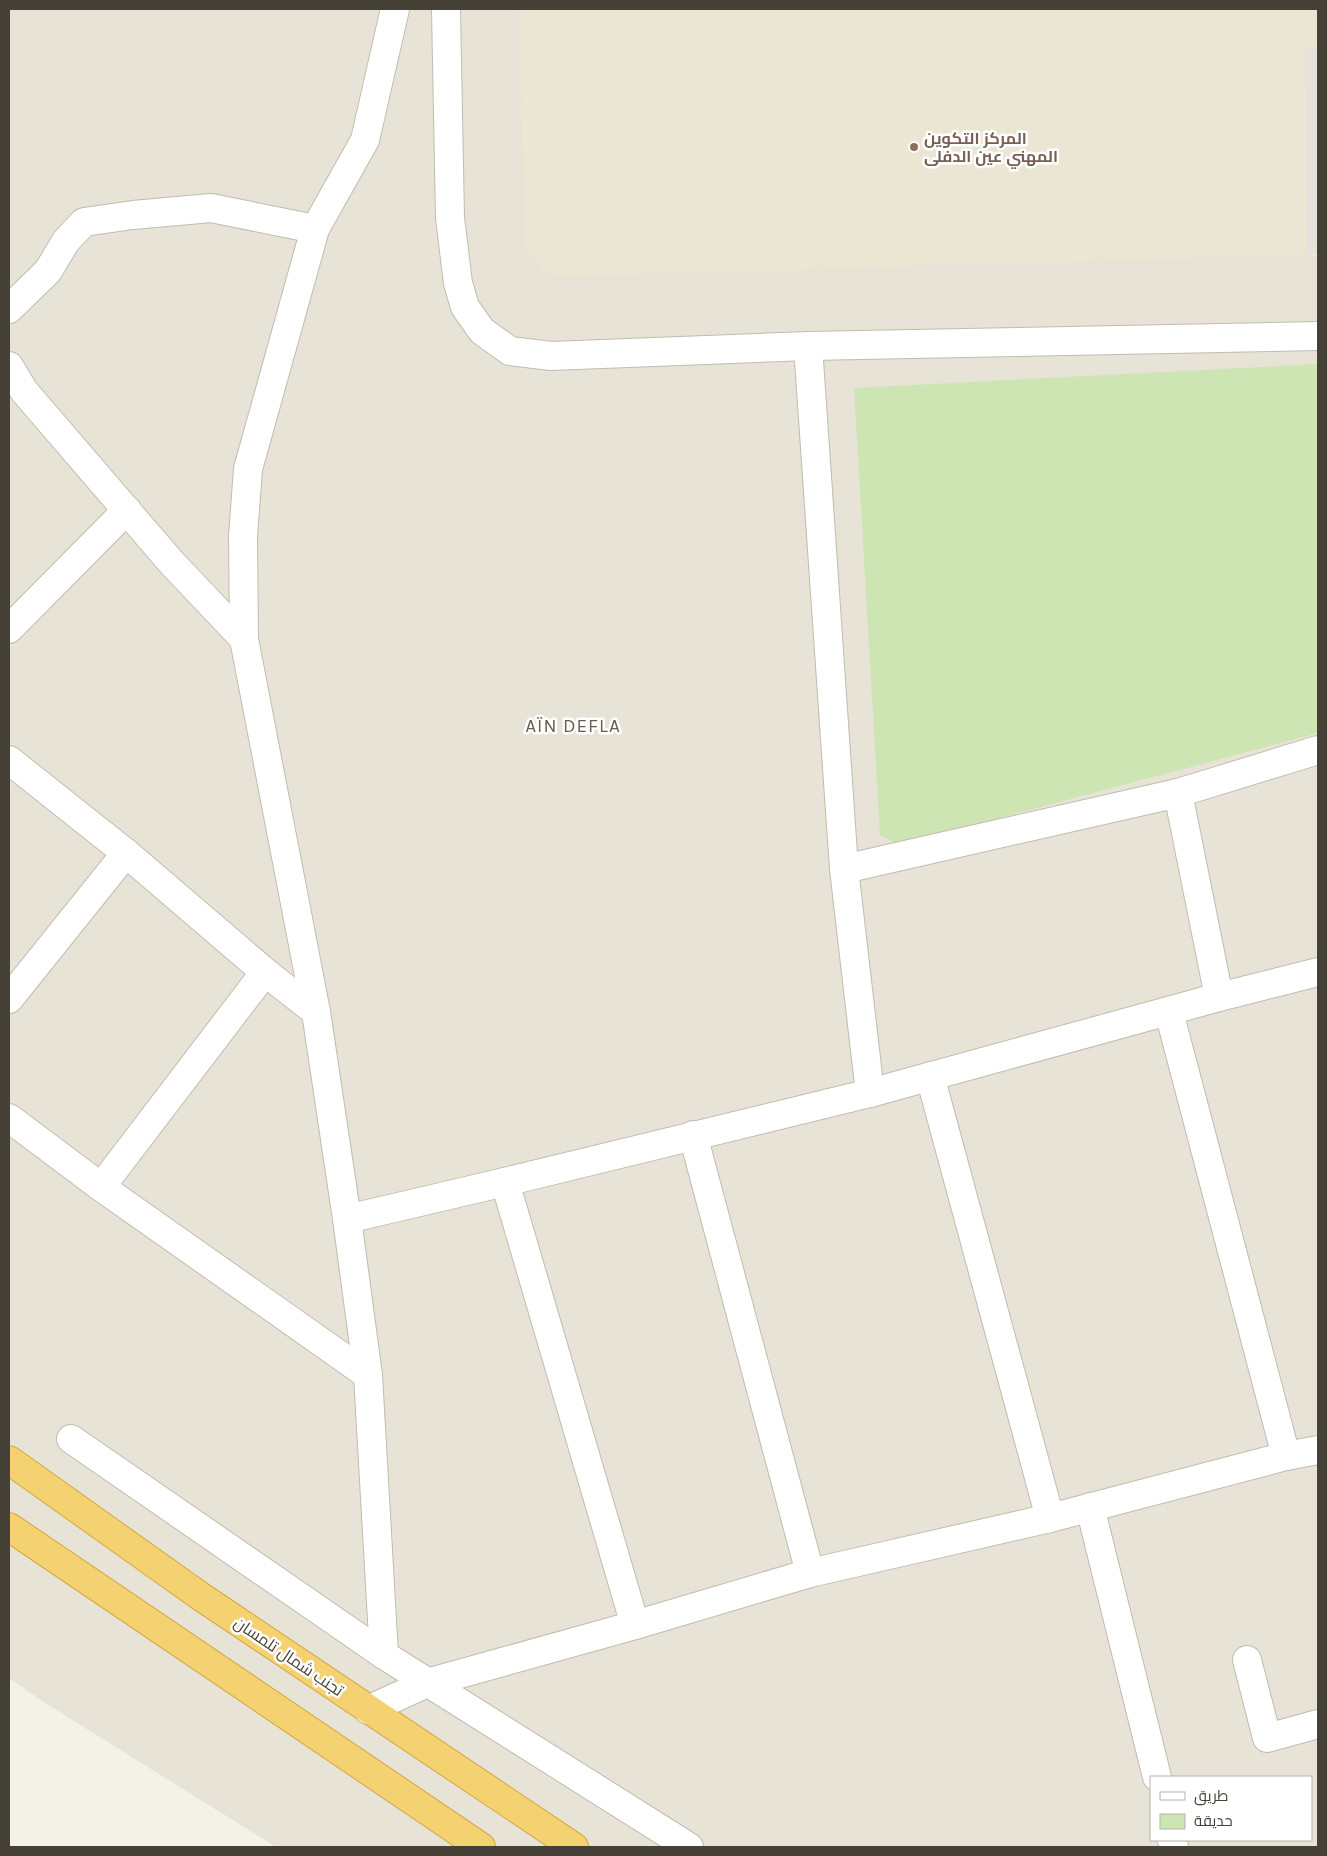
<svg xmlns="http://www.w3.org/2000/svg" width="1327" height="1856" viewBox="0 0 1327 1856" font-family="Karla,Cairo,sans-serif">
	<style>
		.residential { fill: #e7e3d7; fill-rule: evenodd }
		.industrial { fill: #e6e2dd }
		.education { fill: #ebe6d3 }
		.green { fill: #cce5b3 }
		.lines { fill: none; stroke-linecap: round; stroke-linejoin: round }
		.minor-casing { stroke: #c1bcae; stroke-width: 30 }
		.highway-casing { stroke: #d4a741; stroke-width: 30 }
		.minor { stroke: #fff; stroke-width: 28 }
		.highway { stroke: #f5d271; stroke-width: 28 }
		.education-dot { fill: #8d6e63; stroke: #fff; stroke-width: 2 }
		.labels { text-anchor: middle; stroke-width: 5; stroke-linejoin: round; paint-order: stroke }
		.education-label { font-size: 16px; font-weight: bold; fill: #785e54; stroke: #fff; text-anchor: start }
		.street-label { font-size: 16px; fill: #464137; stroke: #fff }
		.quarter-label { font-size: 19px; letter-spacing: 1px; fill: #68604f; stroke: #fff }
	</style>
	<rect width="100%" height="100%" fill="#f3f1e8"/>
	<!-- residential -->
	<path class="residential" d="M9,9H1318V45L1305,47L1306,255L1318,256V1847H276L42,1701L9,1678ZM1151,1777H1311V1840H1151Z"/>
	<!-- industrial -->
	<polygon class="industrial" points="1318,45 1318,255 1306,255 1305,47"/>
	<!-- education -->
	<polygon class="education" points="519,9 1318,9 1318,45 1305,47 1306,255 548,277 525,247"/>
	<!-- green -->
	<polygon class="green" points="1318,364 1318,733 898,845 880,835 854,388"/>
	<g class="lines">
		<!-- minor casing -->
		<g class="minor-casing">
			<g id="minor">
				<polyline points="395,9 365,140 315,229 248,469 243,536 244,639 316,1012 347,1219 368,1375 384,1655 689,1847"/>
				<polyline points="446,9 450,218 458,283 465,307 482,331 510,351 551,356 808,346 1318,336"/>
				<polyline points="9,309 48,271 66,241 84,222 133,215 211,208 315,229"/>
				<polyline points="808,346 844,869 870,1093"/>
				<polyline points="9,366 24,391 171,562 244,639"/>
				<polyline points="9,629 127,510"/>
				<polyline points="9,760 126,853 265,972 316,1012"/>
				<polyline points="1178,793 1219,997"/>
				<polyline points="844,869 1178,793 1318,750"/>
				<polyline points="9,999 126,853"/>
				<polyline points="1169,1012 1286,1456"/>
				<polyline points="930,1076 1050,1518"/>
				<polyline points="9,1118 101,1187 368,1375"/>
				<polyline points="693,1135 810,1573"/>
				<polyline points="505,1182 635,1625"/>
				<polyline points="101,1187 265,972"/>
				<polyline points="347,1219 505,1182 870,1093 1219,997 1318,972"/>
				<polyline points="71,1439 384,1655"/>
				<polyline points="1090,1507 1157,1777"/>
				<polyline points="1247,1660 1267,1738 1318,1724"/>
				<polyline points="368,1710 427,1683 635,1625 810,1573 1050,1518 1286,1456 1318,1450"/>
				<polyline points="1172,1840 1174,1847"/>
			</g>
		</g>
		<!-- highway casing -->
		<g class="highway-casing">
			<g id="highway">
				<polyline points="9,1460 200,1596 574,1847"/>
				<polyline points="9,1527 481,1847"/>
			</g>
		</g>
		<!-- minor -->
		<use href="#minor" class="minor"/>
		<!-- highway -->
		<use href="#highway" class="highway"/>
	</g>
	<!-- markers -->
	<circle class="education-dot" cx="914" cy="147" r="5"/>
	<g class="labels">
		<!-- education labels -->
		<g class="education-label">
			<text x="924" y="144">المركز التكوين<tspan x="924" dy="18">المهني عين الدفلى</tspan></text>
		</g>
		<!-- street labels -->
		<g class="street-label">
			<text transform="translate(289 1656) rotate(34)" y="6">تجنب شمال تلمسان</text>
		</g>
		<!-- quarter labels -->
		<g class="quarter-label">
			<text x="573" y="732">AÏN DEFLA</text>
		</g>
	</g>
	<!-- border -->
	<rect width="1327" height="1856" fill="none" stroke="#464137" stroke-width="20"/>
	<!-- legend -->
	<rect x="1150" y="1776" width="162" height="65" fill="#ffffff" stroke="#b5b3af"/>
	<rect x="1160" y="1792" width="25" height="8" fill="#ffffff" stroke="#b5b3af"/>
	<text x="1194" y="1801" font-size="15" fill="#464137">طريق</text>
	<rect x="1160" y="1814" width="25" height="15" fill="#cce5b3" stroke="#b5b3af"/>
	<text x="1194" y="1826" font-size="15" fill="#464137">حديقة</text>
</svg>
